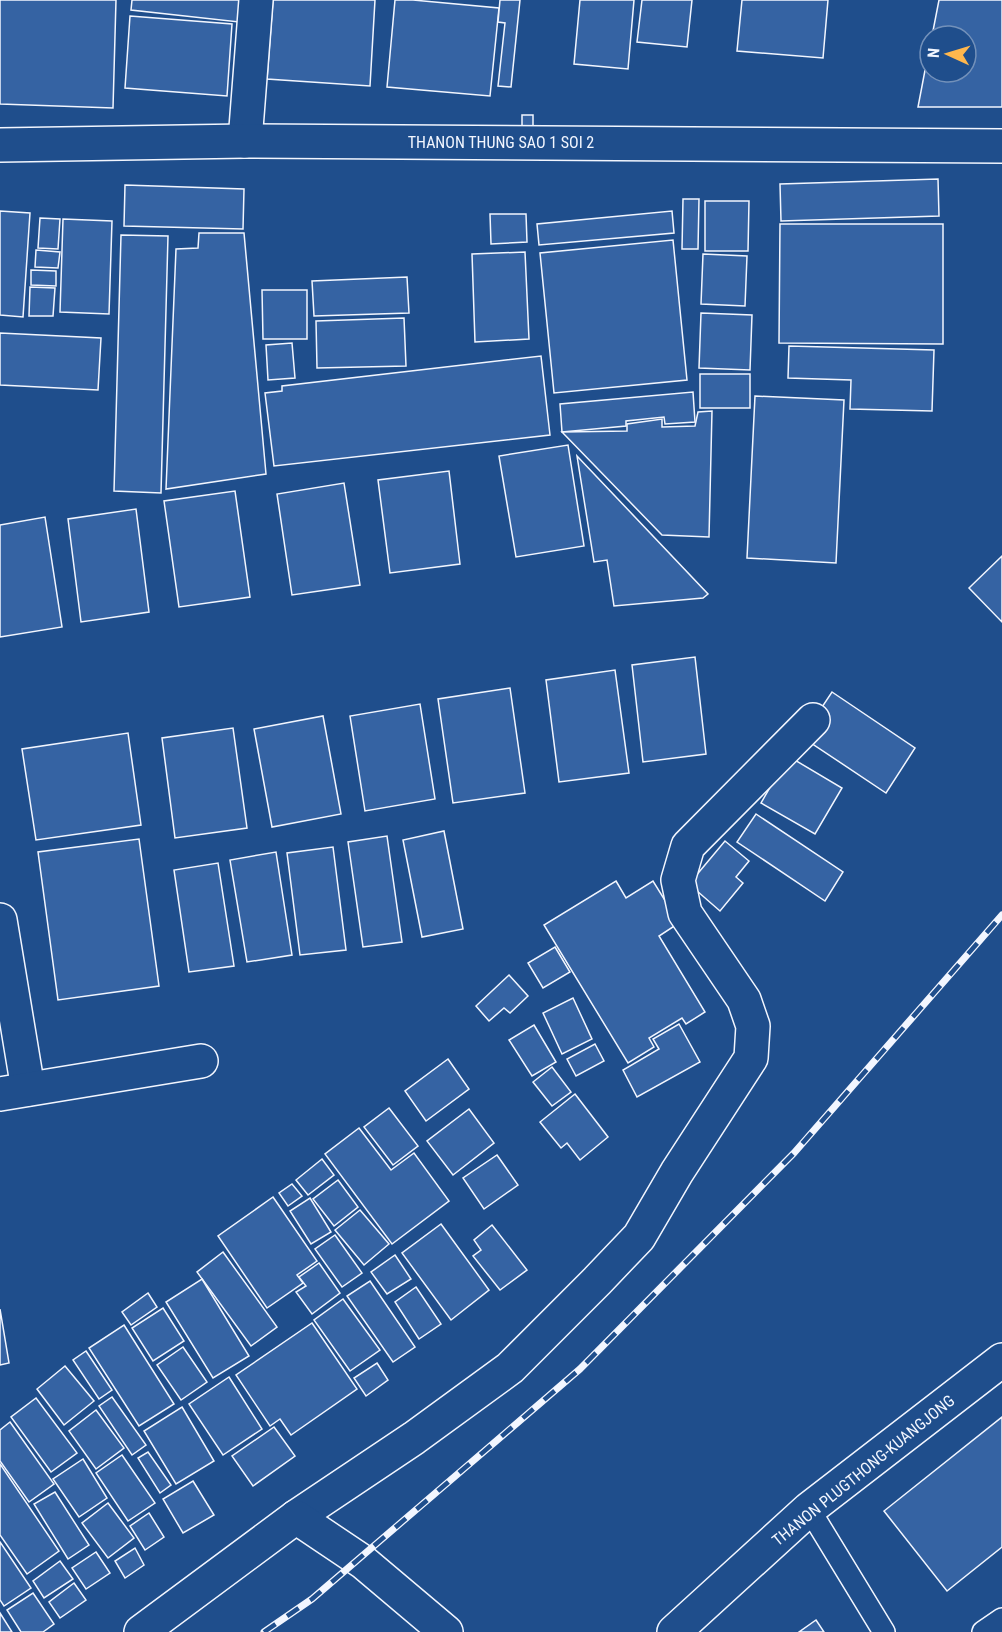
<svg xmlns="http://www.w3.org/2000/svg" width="1002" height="1632" viewBox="0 0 1002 1632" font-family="'Roboto Condensed',sans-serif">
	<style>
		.building { fill: #3563a3; stroke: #f2f6ff; stroke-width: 1.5 }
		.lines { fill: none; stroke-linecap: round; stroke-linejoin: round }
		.service-casing { stroke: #f2f6ff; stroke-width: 24 }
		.minor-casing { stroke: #f2f6ff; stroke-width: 36 }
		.tertiary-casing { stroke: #f2f6ff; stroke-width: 36 }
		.service { stroke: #1f4e8c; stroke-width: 21 }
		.minor { stroke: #1f4e8c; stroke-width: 33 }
		.tertiary { stroke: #1f4e8c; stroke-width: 33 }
		.rail-casing { stroke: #f2f6ff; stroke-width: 7 }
		.rail { stroke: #1f4e8c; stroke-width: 4.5; stroke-dasharray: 14; stroke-linecap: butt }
		.labels { text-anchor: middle; stroke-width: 4.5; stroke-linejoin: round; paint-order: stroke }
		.street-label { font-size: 16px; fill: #f2f6ff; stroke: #1f4e8c }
	</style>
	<rect width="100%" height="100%" fill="#1f4e8c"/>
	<!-- building -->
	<g class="building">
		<polygon points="0,0 116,0 113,108 0,104"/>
		<polygon points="132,0 241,0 239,22 131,10"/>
		<polygon points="273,0 375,0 370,86 267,79"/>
		<polygon points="395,0 413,0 499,8 490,96 387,87"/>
		<polygon points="500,0 520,0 511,87 498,86 505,23 498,22"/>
		<polygon points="580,0 634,0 628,69 574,64"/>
		<polygon points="642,0 692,0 687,47 637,42"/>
		<polygon points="742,0 828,0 823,58 737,51"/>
		<polygon points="939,0 1002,0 1002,107 918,107 930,44 930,72 966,72 966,36 932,36"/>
		<polygon points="130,16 232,24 227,96 125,88"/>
		<rect x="522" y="115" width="11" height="11"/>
		<polygon points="938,179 939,216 781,221 780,184"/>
		<polygon points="125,185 244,189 243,229 124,226"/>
		<polygon points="683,199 699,199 698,249 682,249"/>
		<polygon points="705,201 749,201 748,251 705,251"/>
		<polygon points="0,211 30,213 23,317 0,315"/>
		<polygon points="672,211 674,233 539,245 537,224"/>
		<polygon points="490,214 526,214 527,242 491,244"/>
		<polygon points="40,218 60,219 58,249 38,248"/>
		<polygon points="63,219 112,221 109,314 60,312"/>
		<polygon points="780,224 943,224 943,344 779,343"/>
		<polygon points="199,233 244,233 266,474 166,489 176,249 198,248"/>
		<polygon points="121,235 168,236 161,493 114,491"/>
		<polygon points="673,240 687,380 554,393 540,253"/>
		<polygon points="36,250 60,252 58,268 35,267"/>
		<polygon points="525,252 529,339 475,342 472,254"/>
		<polygon points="703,254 747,256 745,306 701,304"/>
		<polygon points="31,270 56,271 56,286 31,285"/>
		<polygon points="407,277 409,313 314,316 312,281"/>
		<polygon points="30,287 55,288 53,316 29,316"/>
		<polygon points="262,290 307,290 307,339 263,339"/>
		<polygon points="701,313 752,315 750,370 699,368"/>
		<polygon points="404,318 406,366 317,368 316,321"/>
		<polygon points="0,333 101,338 98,390 0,385"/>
		<polygon points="292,343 295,378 268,380 266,345"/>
		<polygon points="789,346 934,350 932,411 850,409 851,380 788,378"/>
		<polygon points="541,356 550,435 274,466 265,393 282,391 282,386"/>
		<rect x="700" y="374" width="50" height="34"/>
		<polygon points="693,392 695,422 665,424 664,417 626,421 626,426 562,432 560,404"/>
		<polygon points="755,396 844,400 836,563 747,558"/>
		<polygon points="712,411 709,537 662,535 562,432 627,431 627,424 662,419 662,427 695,426 698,412"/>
		<polygon points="568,445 584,546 516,557 499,456"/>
		<polygon points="577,456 708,594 703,598 614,606 607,560 594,562"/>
		<polygon points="449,471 460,564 390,573 378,480"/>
		<polygon points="344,483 360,585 292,595 277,494"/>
		<polygon points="235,491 250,597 179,607 164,501"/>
		<polygon points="136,509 149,612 81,622 68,519"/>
		<polygon points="45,517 62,627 0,637 0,525"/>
		<polygon points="1002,556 1002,622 969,588"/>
		<polygon points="695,657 706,754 643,762 632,665"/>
		<polygon points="615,670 629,773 559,782 546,680"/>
		<polygon points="510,688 525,793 453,803 438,699"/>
		<polygon points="832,692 915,748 886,793 802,737"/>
		<polygon points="420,704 435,799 365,811 350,716"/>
		<polygon points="323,716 341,814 272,827 254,729"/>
		<polygon points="233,728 247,828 175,838 162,738"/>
		<polygon points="128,733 141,825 36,840 22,749"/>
		<polygon points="788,756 842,788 815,834 761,803"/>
		<polygon points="756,814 843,872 825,901 737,842"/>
		<polygon points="444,831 463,929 422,937 403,840"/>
		<polygon points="387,836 402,942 363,947 348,842"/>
		<polygon points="139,839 159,986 58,1000 38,852"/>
		<polygon points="725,841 749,861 736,877 743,883 720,911 689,884"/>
		<polygon points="333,847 346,950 300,955 287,853"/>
		<polygon points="276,852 292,955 247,962 230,860"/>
		<polygon points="218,863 234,966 189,972 174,870"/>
		<polygon points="616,881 626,898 653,881 679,923 659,936 705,1012 686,1024 682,1018 649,1038 654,1047 628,1063 544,925"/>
		<polygon points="555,947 570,972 543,988 528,963"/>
		<polygon points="509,975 528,996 510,1013 504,1008 489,1021 476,1006"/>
		<polygon points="573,998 592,1039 562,1054 543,1013"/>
		<polygon points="679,1024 700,1062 637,1097 623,1070 659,1049 653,1039"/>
		<polygon points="534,1025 556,1062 532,1076 509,1040"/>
		<polygon points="595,1044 604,1061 576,1076 567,1059"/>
		<polygon points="448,1059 469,1089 426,1121 405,1091"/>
		<polygon points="552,1067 571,1092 552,1106 533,1082"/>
		<polygon points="575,1094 608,1137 580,1160 567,1143 561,1148 540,1122"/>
		<polygon points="389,1108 418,1146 393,1165 364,1127"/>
		<polygon points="469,1109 494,1143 453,1175 427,1141"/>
		<polygon points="359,1128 391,1170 414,1153 449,1201 392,1244 325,1154"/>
		<polygon points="497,1155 518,1185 484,1209 463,1178"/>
		<polygon points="322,1159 334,1175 308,1195 296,1180"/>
		<polygon points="338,1180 358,1207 334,1226 313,1199"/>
		<polygon points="292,1184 302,1196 288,1206 279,1193"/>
		<polygon points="273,1197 317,1261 297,1275 303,1283 267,1308 218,1236"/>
		<polygon points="310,1198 331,1232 311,1244 290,1211"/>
		<polygon points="360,1210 389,1244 364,1265 335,1230"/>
		<polygon points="441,1224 489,1290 451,1320 402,1253"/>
		<polygon points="492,1225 527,1270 500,1290 473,1256 481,1250 474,1240"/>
		<polygon points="335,1235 362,1273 342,1287 315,1249"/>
		<polygon points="223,1252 277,1327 251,1346 197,1272"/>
		<polygon points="395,1255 411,1279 387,1294 371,1272"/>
		<polygon points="319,1263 340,1293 312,1314 296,1292 306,1286 299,1277"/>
		<polygon points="202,1279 249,1356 213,1378 166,1302"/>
		<polygon points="370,1281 415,1347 393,1362 347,1296"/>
		<polygon points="416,1287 441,1324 419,1339 395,1302"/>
		<polygon points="148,1293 157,1307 131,1325 122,1312"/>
		<polygon points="343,1299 380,1350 350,1371 314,1320"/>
		<polygon points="163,1308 184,1341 153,1361 132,1328"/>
		<polygon points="0,1309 9,1363 0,1365"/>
		<polygon points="312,1323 357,1389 291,1435 280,1419 270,1426 236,1375"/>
		<polygon points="124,1325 174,1404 139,1426 89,1348"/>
		<polygon points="183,1347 207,1382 181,1400 157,1365"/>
		<polygon points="86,1351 112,1390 99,1399 73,1360"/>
		<polygon points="377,1363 388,1380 366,1396 354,1378"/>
		<polygon points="65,1366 94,1401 64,1425 37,1389"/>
		<polygon points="229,1377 262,1429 223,1455 189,1404"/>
		<polygon points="112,1397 146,1445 132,1455 99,1406"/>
		<polygon points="36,1398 77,1453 51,1472 11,1417"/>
		<polygon points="182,1407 214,1461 176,1484 144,1431"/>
		<polygon points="96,1410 124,1448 96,1469 69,1431"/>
		<polygon points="1002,1417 1002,1547 947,1591 884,1511"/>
		<polygon points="10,1422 54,1484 29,1502 0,1461 0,1430"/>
		<polygon points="274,1427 295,1456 253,1486 232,1456"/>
		<polygon points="148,1452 171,1485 160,1493 138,1458"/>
		<polygon points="122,1455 155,1503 128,1521 96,1473"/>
		<polygon points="83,1459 107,1498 79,1517 53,1479"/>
		<polygon points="0,1464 59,1551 27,1574 0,1535"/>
		<polygon points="193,1481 214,1515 183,1533 163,1499"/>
		<polygon points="55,1492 89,1545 68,1559 34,1504"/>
		<polygon points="108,1503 134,1538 108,1558 82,1523"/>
		<polygon points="149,1513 164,1537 145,1550 130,1526"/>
		<polygon points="0,1542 31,1588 4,1606 0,1600"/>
		<polygon points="135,1548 144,1565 125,1578 115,1561"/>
		<polygon points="96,1552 110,1573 86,1589 72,1568"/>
		<polygon points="60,1561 73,1579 44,1598 33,1581"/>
		<polygon points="74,1583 86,1600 60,1618 49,1602"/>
		<polygon points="33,1593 54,1624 43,1632 21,1632 7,1610"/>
		<polygon points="0,1613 12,1632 0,1632"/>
		<polygon points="816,1620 824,1632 799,1632"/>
	</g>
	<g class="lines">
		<!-- service casing -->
		<g class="service-casing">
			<g id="service">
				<polyline points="809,1509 884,1632"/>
				<polyline points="983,1632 1002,1619"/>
			</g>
		</g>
		<!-- minor casing -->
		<g class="minor-casing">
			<g id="minor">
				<polyline points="245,141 256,0"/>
				<polyline points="0,145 245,141 1002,146"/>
				<polyline points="0,920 28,1089"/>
				<polyline points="0,1094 201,1061"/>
				<polyline points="296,1517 414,1438 510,1368 597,1281 639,1237 677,1172 751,1058 753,1026 744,1000 685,913 678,880 688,846 813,720"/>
			</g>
		</g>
		<!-- tertiary casing -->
		<g class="tertiary-casing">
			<g id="tertiary">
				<polyline points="141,1632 296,1517 363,1562 446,1632"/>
				<polyline points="674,1632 809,1509 1002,1360"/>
			</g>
		</g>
		<!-- service -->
		<use href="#service" class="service"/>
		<!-- minor -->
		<use href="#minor" class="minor"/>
		<!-- tertiary -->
		<use href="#tertiary" class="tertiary"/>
		<!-- rail casing -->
		<g class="rail-casing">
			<polyline id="rail" points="264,1632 312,1599 580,1369 794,1153 1002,915"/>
		</g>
		<!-- rail -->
		<use href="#rail" class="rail"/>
	</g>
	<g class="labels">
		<!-- street labels -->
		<g class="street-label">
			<text x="501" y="148">THANON THUNG SAO 1 SOI 2</text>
			<text transform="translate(863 1470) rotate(-39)" y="6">THANON PLUGTHONG-KUANGJONG</text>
		</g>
	</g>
	<!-- north arrow -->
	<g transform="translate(948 54) rotate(274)"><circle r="28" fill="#1f4e8c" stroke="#7391ba" stroke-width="1.5"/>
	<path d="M0-4.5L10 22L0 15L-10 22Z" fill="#ffb74d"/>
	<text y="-9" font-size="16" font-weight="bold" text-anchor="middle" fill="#f2f6ff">N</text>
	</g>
</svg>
